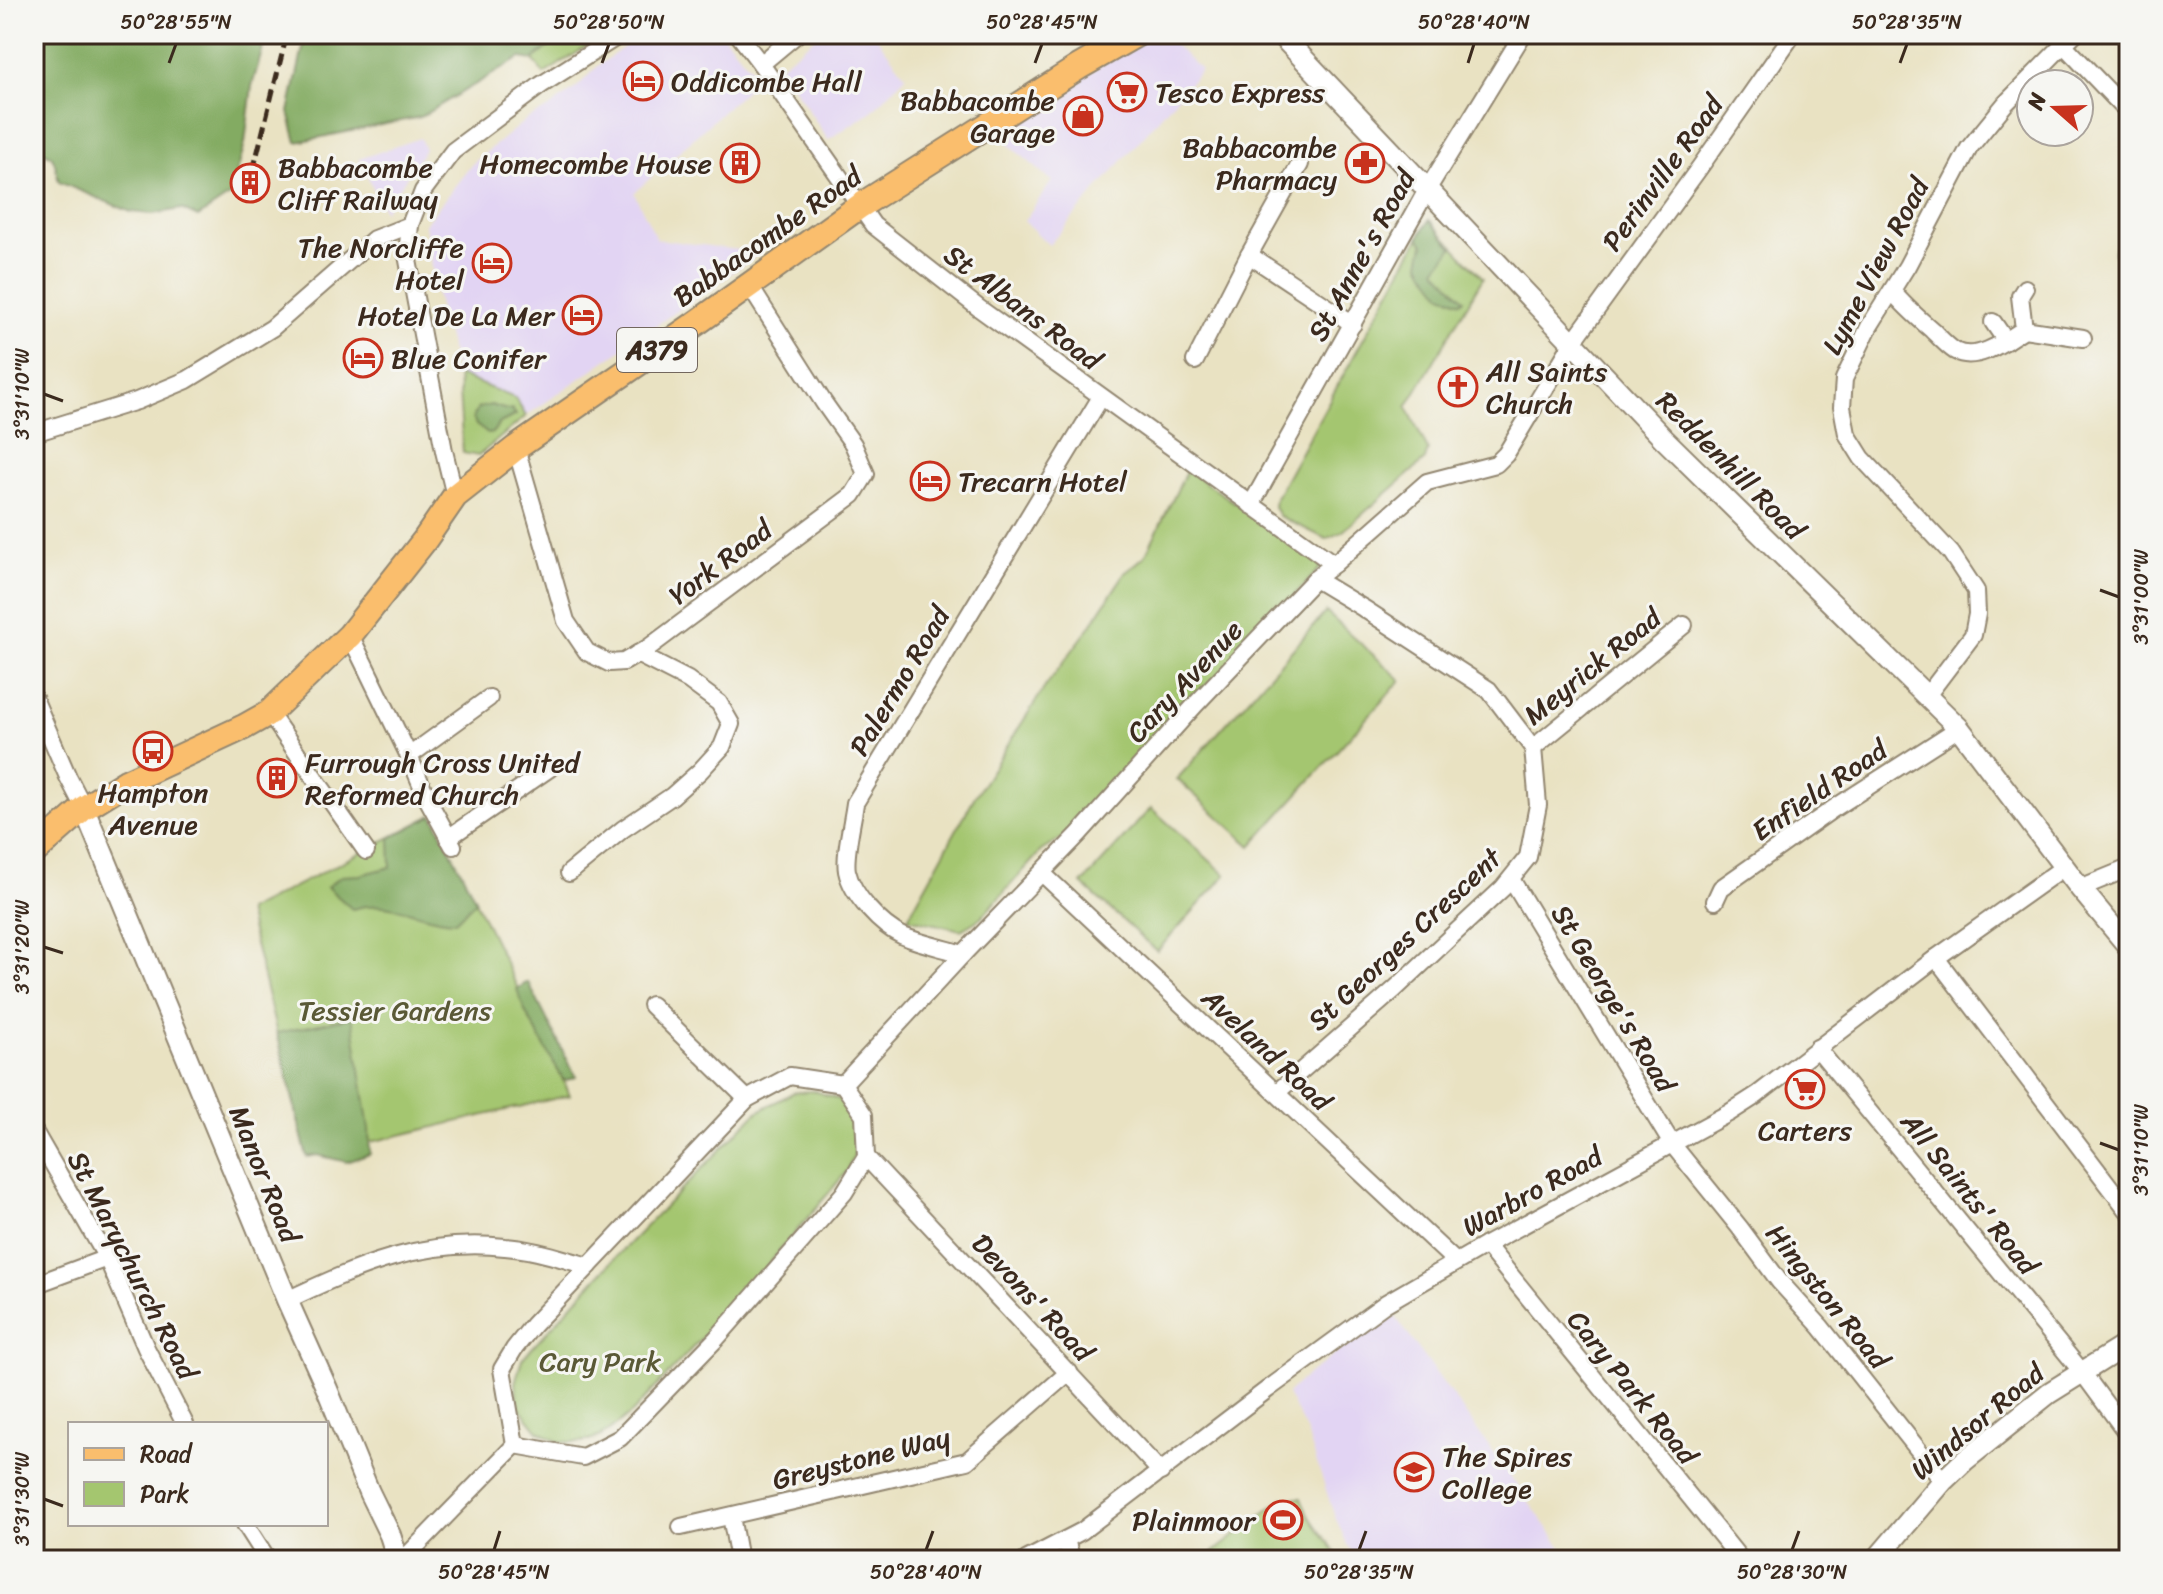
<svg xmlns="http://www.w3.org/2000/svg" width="2163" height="1594" viewBox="0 0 2163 1594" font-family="Sriracha,sans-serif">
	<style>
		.built { fill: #e2d4f3 }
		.green { fill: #a4c66f; stroke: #707846; stroke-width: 2 }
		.forest { fill: #83ab62; stroke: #5f6a40; stroke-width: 2 }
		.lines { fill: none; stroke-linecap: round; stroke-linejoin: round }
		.minor-casing { stroke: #928670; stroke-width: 20 }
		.tertiary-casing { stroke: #928670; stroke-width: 24 }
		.primary-casing { stroke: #928670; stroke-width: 28 }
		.minor { stroke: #fff; stroke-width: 16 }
		.tertiary { stroke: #fff; stroke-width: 20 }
		.primary { stroke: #fabe6d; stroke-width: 24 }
		.rail { stroke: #3b2a1e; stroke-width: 5; stroke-dasharray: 12 6; stroke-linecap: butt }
		.ticks { fill: none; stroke: #3b2a1e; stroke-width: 3 }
		.labels { text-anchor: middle; stroke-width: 6; stroke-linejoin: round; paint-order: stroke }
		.shield { fill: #f6f6f2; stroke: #73675e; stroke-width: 2 }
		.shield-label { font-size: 26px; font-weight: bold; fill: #3b2a1e }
		.poi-label { font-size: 28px; fill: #3b2a1e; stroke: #f6f6f2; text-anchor: start }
		.street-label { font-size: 28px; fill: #3b2a1e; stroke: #f6f6f2 }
		.park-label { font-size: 28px; fill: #5a5936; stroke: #f6f6f2 }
		.neatline { fill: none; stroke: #3b2a1e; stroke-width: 3 }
		.ticks-label { font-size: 20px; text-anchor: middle; fill: #3b2a1e }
	</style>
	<rect width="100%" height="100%" fill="#f6f6f2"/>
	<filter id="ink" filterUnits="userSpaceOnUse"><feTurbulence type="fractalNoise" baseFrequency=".0125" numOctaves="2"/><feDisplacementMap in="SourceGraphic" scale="16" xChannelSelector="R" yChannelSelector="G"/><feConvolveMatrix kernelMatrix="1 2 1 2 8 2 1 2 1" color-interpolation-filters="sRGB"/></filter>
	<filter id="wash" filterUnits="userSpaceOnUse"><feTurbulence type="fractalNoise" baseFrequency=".006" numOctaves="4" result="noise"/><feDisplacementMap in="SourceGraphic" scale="32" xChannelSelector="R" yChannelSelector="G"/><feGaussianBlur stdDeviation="1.8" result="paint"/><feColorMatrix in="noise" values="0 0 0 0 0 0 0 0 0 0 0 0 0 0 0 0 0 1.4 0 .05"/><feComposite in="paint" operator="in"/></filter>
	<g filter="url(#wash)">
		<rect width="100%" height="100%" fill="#e9e2c2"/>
		<!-- built -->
		<g class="built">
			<polygon points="642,34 722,34 759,78 634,193 657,239 760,253 526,416 515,398 458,375 437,298 425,224 472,164 527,119 548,109 577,87 598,66"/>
			<polygon points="819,34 874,34 906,76 872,111 828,140 780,66"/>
			<polygon points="1163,34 1201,70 1049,245 1024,221 1052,181 995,133 1120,53"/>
			<polygon points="420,138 425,149 384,211 359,159"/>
			<polygon points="1392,1312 1571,1560 1357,1560 1347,1544 1334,1514 1306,1430 1287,1394 1301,1380"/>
		</g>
		<!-- green -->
		<g class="green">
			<polygon points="564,34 606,34 544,74 533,60"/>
			<polygon points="1429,220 1483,278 1407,407 1428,450 1425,460 1342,532 1326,539 1279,516 1274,507 1275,499"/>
			<polygon points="2129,237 2129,275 2114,252 2118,238"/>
			<polygon points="458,375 515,398 526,416 478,456 463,453"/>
			<polygon points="1187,470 1324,564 1071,833 1041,851 981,918 961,930 908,918 974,798 1045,687 1087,631 1125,573 1145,556"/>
			<polygon points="1326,612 1401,680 1251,846 1177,779"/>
			<polygon points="1151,808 1226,875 1157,951 1082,884"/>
			<polygon points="433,815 570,1095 307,1157 247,911"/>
			<polygon points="815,1091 843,1101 855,1123 858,1146 848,1170 756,1279 633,1412 609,1431 599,1437 581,1442 559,1442 538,1431 519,1407 515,1383 522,1359 612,1261 757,1112 794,1092"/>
			<path d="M1283,1498H1301C1309,1522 1328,1539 1341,1560H1204Z"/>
		</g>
		<!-- forest -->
		<g class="forest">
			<path d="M34,34H267L252,86L245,143L231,195L198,217L181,209L153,214L131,212L59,182C53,161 59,154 34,149Z"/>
			<polygon points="306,34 564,34 533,60 520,58 420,117 297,142 289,112"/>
			<polygon points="1429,220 1453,247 1436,269 1464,299 1461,302 1442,294 1423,269 1420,263 1424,244 1419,237"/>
			<polygon points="491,405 507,410 512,409 516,415 500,423 492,433 488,434 476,425 473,418 478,408"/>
			<path d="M433,815L476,901L455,921C417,920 394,897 352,909L327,887L341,876L360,875L391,867L390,838Z"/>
			<polygon points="528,982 576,1077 564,1081 525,1011 517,989"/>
			<polygon points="352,1017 369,1129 370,1154 347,1162 317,1155 307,1157 277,1033"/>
		</g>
	</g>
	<g filter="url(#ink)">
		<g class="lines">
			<!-- minor casing -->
			<g class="minor-casing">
				<g id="minor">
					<polyline points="738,34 761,64 873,225 980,309 1334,564"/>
					<polyline points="2063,44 2129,113"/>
					<polyline points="761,64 797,34"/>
					<polyline points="1300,164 1249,255 1353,324"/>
					<path d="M1892,291C1904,306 1918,318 1932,330C1939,337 1947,346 1955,351C1977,363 2007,340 2024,329L2083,338"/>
					<polyline points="1993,322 2006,341"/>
					<polyline points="2024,329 2020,296 2025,288"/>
					<polyline points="1195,361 1249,255"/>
					<polyline points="34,433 137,401 187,380 272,328 374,239 410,225"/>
					<polyline points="516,448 566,621 587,652 609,663 624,662 648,648 853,495 866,474 853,444 824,403 749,285"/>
					<polyline points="455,496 444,451 407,255 410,225 423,191 453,151 541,85 621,34"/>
					<polyline points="1251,505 1427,190 1523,34"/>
					<polyline points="350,635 409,756 428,800 453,846"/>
					<polyline points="1926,697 1973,635 1977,614 1976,591 1951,553 1862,458 1847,434 1842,407 1844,379 1869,327 1907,266 1969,148 2005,104 2074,34"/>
					<polyline points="34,698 68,777 84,808"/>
					<polyline points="269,713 366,851"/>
					<polyline points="1533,748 1684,625"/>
					<polyline points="409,756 489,698"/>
					<polyline points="448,838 550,768"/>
					<polyline points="569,873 623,829 672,796 700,771 722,747 731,724 719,703 688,680 637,654"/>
					<polyline points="1042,873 1456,1262"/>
					<polyline points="1511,879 1672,1144 1740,1228 1779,1281 1821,1327 1943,1481"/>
					<polyline points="2080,888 2129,868"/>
					<polyline points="1715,901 1721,888 1833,809 1959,728"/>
					<path d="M963,954C944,948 922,944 903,936C881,926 852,895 847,871C844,855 853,820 855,803L1101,397"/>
					<polyline points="1936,958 2129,1212"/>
					<polyline points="651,1005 747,1099"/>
					<polyline points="1817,1048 2082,1372 2129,1436"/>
					<polygon points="790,1076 843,1084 864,1115 866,1157 844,1193 716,1339 620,1438 583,1457 515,1445 502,1369 514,1349 533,1325 747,1099"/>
					<polyline points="843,1084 963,954 1079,834 1196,704 1315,579 1334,564 1427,482 1496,464 1506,454 1573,342 1700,167 1793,34"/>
					<polyline points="1276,1093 1395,989 1503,888 1528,857 1538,805 1533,748 1489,690 1363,608 1315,579"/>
					<polyline points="34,1131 107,1258 146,1348 185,1424"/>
					<polyline points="866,1157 1161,1472"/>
					<polyline points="1486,1245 1741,1560"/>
					<polyline points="34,1285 107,1258"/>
					<path d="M287,1300C359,1266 423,1238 505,1247C534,1249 562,1259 589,1266"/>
					<polyline points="731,1516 739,1560"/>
					<polyline points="245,1524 268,1560"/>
					<polyline points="681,1527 967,1461 1069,1372"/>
					<polyline points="1066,1540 1072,1560"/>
					<polyline points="403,1560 515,1445"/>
					<polyline points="1026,1560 1082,1531 1268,1389 1386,1303 1486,1245 1729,1113 1757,1095 1936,958 2064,867"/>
				</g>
			</g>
			<!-- tertiary casing -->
			<g class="tertiary-casing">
				<g id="tertiary">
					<polyline points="1280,34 1664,439 1959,728 2080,888 2129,947"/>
					<polyline points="84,808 287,1300 327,1389 369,1492 390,1535 398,1560"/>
					<polyline points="1876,1560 1943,1481 1964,1461 2049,1393 2129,1343"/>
				</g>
			</g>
			<!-- primary casing -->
			<g class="primary-casing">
				<polyline id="primary" points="34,852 84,808 126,782 244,727 269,713 350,635 424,541 455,496 516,448 698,322 860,206 1079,67 1137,34"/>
			</g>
			<!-- minor -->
			<use href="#minor" class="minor"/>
			<!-- tertiary -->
			<use href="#tertiary" class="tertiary"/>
			<!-- primary -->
			<use href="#primary" class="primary"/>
			<!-- rail -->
			<polyline class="rail" points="253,171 287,34"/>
		</g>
	</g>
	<!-- ticks -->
	<path class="ticks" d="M169,63L176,44M602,63L609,44M1035,63L1042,44M1468,63L1474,44M1900,63L1907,44M44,394L63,401M2100,590L2119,597M44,947L63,953M2100,1143L2119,1150M44,1499L63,1506M494,1550L500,1531M926,1550L933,1531M1359,1550L1366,1531M1792,1550L1799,1531"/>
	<!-- icons -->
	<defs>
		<g id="hotel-ring" transform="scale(2)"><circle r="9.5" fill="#f6f6f2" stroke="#c8321e" stroke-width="1.5"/><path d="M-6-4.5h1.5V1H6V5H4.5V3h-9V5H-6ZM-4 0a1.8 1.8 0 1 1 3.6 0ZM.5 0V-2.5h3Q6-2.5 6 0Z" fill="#c8321e"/></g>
		<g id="supermarket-ring" transform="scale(2)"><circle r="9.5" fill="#f6f6f2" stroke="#c8321e" stroke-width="1.5"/><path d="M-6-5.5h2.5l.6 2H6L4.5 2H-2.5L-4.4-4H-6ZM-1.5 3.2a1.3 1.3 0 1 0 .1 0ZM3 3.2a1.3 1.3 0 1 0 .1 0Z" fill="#c8321e"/></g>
		<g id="shop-ring" transform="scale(2)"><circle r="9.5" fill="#f6f6f2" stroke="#c8321e" stroke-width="1.5"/><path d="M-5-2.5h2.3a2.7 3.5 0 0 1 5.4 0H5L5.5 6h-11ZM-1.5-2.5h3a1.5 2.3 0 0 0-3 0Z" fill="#c8321e"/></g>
		<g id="building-ring" transform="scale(2)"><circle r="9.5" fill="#f6f6f2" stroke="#c8321e" stroke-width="1.5"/><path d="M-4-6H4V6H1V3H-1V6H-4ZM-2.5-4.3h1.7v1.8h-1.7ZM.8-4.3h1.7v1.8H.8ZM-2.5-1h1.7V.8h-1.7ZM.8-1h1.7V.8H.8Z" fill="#c8321e"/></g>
		<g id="pharmacy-ring" transform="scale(2)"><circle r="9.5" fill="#f6f6f2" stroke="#c8321e" stroke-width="1.5"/><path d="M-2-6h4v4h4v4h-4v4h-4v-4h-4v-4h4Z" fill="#c8321e"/></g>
		<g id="church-ring" transform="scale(2)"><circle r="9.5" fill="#f6f6f2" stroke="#c8321e" stroke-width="1.5"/><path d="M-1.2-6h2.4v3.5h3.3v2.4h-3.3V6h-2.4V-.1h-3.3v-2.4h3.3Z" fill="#c8321e"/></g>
		<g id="bus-ring" transform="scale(2)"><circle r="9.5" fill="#f6f6f2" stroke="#c8321e" stroke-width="1.5"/><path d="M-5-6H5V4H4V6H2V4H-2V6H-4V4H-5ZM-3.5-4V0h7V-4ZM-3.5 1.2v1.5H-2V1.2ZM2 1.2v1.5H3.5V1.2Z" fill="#c8321e"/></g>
		<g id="school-ring" transform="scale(2)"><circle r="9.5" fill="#f6f6f2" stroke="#c8321e" stroke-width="1.5"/><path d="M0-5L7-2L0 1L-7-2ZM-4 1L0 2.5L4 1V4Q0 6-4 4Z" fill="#c8321e"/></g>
		<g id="stadium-ring" transform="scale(2)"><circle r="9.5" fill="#f6f6f2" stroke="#c8321e" stroke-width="1.5"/><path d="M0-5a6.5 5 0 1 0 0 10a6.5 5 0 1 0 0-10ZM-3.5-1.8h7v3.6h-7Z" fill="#c8321e"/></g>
	</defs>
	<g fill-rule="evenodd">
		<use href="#hotel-ring" x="643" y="81"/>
		<use href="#supermarket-ring" x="1127" y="92"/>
		<use href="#shop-ring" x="1083" y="116"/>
		<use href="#building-ring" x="740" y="163"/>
		<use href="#pharmacy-ring" x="1365" y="163"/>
		<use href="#building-ring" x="250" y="183"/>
		<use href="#hotel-ring" x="492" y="263"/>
		<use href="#hotel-ring" x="582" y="315"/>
		<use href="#hotel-ring" x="363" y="358"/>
		<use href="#church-ring" x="1458" y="387"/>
		<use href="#hotel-ring" x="930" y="481"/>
		<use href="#bus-ring" x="153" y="751"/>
		<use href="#building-ring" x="277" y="778"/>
		<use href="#supermarket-ring" x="1805" y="1089"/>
		<use href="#school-ring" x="1414" y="1472"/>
		<use href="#stadium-ring" x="1283" y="1520"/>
	</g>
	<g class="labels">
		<!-- shield labels -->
		<rect class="shield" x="617" y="328" width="80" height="44" rx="6"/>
		<g class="shield-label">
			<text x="657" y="359">A379</text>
		</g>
		<!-- poi labels -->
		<g class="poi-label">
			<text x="671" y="91">Oddicombe Hall</text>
			<text x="1155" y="102">Tesco Express</text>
			<text x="1055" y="110" text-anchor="end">Babbacombe<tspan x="1055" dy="32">Garage</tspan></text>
			<text x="1337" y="157" text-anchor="end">Babbacombe<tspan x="1337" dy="32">Pharmacy</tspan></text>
			<text x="712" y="173" text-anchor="end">Homecombe House</text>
			<text x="278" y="177">Babbacombe<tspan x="278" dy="32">Cliff Railway</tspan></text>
			<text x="464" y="257" text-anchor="end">The Norcliffe<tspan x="464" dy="32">Hotel</tspan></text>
			<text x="554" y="325" text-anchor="end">Hotel De La Mer</text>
			<text x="391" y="368">Blue Conifer</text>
			<text x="1486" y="381">All Saints<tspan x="1486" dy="32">Church</tspan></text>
			<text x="958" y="491">Trecarn Hotel</text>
			<text x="305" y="772">Furrough Cross United<tspan x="305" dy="32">Reformed Church</tspan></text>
			<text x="153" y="802" text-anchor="middle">Hampton<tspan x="153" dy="32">Avenue</tspan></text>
			<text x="1805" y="1140" text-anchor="middle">Carters</text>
			<text x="1442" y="1466">The Spires<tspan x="1442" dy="32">College</tspan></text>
			<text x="1255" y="1530" text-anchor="end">Plainmoor</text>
		</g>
		<!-- street labels -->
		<g class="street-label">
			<text transform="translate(1662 173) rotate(-54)" y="10">Perinville Road</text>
			<text transform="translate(767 236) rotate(-35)" y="10">Babbacombe Road</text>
			<text transform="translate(1361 255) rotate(-61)" y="10">St Anne's Road</text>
			<text transform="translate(1875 266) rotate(-62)" y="10">Lyme View Road</text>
			<text transform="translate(1023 307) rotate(37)" y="10">St Albans Road</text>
			<text transform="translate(1731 465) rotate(45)" y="10">Reddenhill Road</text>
			<text transform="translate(720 562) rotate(-37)" y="10">York Road</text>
			<text transform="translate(1592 666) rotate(-39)" y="10">Meyrick Road</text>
			<text transform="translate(899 681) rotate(-59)" y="10">Palermo Road</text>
			<text transform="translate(1184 681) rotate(-47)" y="10">Cary Avenue</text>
			<text transform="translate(1819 790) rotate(-34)" y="10">Enfield Road</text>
			<text transform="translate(1404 939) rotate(-43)" y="10">St Georges Crescent</text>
			<text transform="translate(1614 998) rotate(59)" y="10">St George's Road</text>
			<text transform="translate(1267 1049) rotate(43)" y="10">Aveland Road</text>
			<text transform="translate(265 1174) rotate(68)" y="10">Manor Road</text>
			<text transform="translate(1532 1191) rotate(-29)" y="10">Warbro Road</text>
			<text transform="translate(1970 1193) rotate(51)" y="10">All Saints' Road</text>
			<text transform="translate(133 1265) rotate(63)" y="10">St Marychurch Road</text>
			<text transform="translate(1828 1296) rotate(51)" y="10">Hingston Road</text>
			<text transform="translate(1033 1297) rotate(47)" y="10">Devons' Road</text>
			<text transform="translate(1633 1387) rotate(51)" y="10">Cary Park Road</text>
			<text transform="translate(1977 1421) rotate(-40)" y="10">Windsor Road</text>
			<text transform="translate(861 1458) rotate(-14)" y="10">Greystone Way</text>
		</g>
		<!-- park labels -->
		<g class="park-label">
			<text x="395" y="1020">Tessier Gardens</text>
			<text x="600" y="1371">Cary Park</text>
		</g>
	</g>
	<!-- margin -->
	<rect width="2163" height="1594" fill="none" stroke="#f6f6f2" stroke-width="88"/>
	<!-- legend -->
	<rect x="68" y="1422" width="260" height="104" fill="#f6f6f2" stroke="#aba49d" stroke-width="2"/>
	<rect x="84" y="1448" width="40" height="12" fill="#fabe6d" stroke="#aba49d" stroke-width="2"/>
	<text x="140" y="1462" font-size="24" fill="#3b2a1e">Road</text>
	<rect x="84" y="1482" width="40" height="24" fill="#a4c66f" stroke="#aba49d" stroke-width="2"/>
	<text x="140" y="1502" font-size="24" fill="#3b2a1e">Park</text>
	<!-- north arrow -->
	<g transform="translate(2055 108) rotate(290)"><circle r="38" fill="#f6f6f2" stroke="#aba49d" stroke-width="2"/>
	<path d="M0-6L14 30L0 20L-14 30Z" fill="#c8321e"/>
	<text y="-12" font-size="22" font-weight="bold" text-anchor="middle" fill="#3b2a1e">N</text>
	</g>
	<rect x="44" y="44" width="2075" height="1506" class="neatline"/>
	<g class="ticks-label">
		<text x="176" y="29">50°28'55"N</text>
		<text x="609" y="29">50°28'50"N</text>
		<text x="1042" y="29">50°28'45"N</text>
		<text x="1474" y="29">50°28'40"N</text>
		<text x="1907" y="29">50°28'35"N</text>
		<text transform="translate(22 394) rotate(-90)" y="7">3°31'10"W</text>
		<text transform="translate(2141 597) rotate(-90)" y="7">3°31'00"W</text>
		<text transform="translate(22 947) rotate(-90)" y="7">3°31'20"W</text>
		<text transform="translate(2141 1150) rotate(-90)" y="7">3°31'10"W</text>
		<text transform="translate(22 1499) rotate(-90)" y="7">3°31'30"W</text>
		<text x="494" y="1579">50°28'45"N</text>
		<text x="926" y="1579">50°28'40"N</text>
		<text x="1359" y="1579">50°28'35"N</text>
		<text x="1792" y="1579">50°28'30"N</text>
	</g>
</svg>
